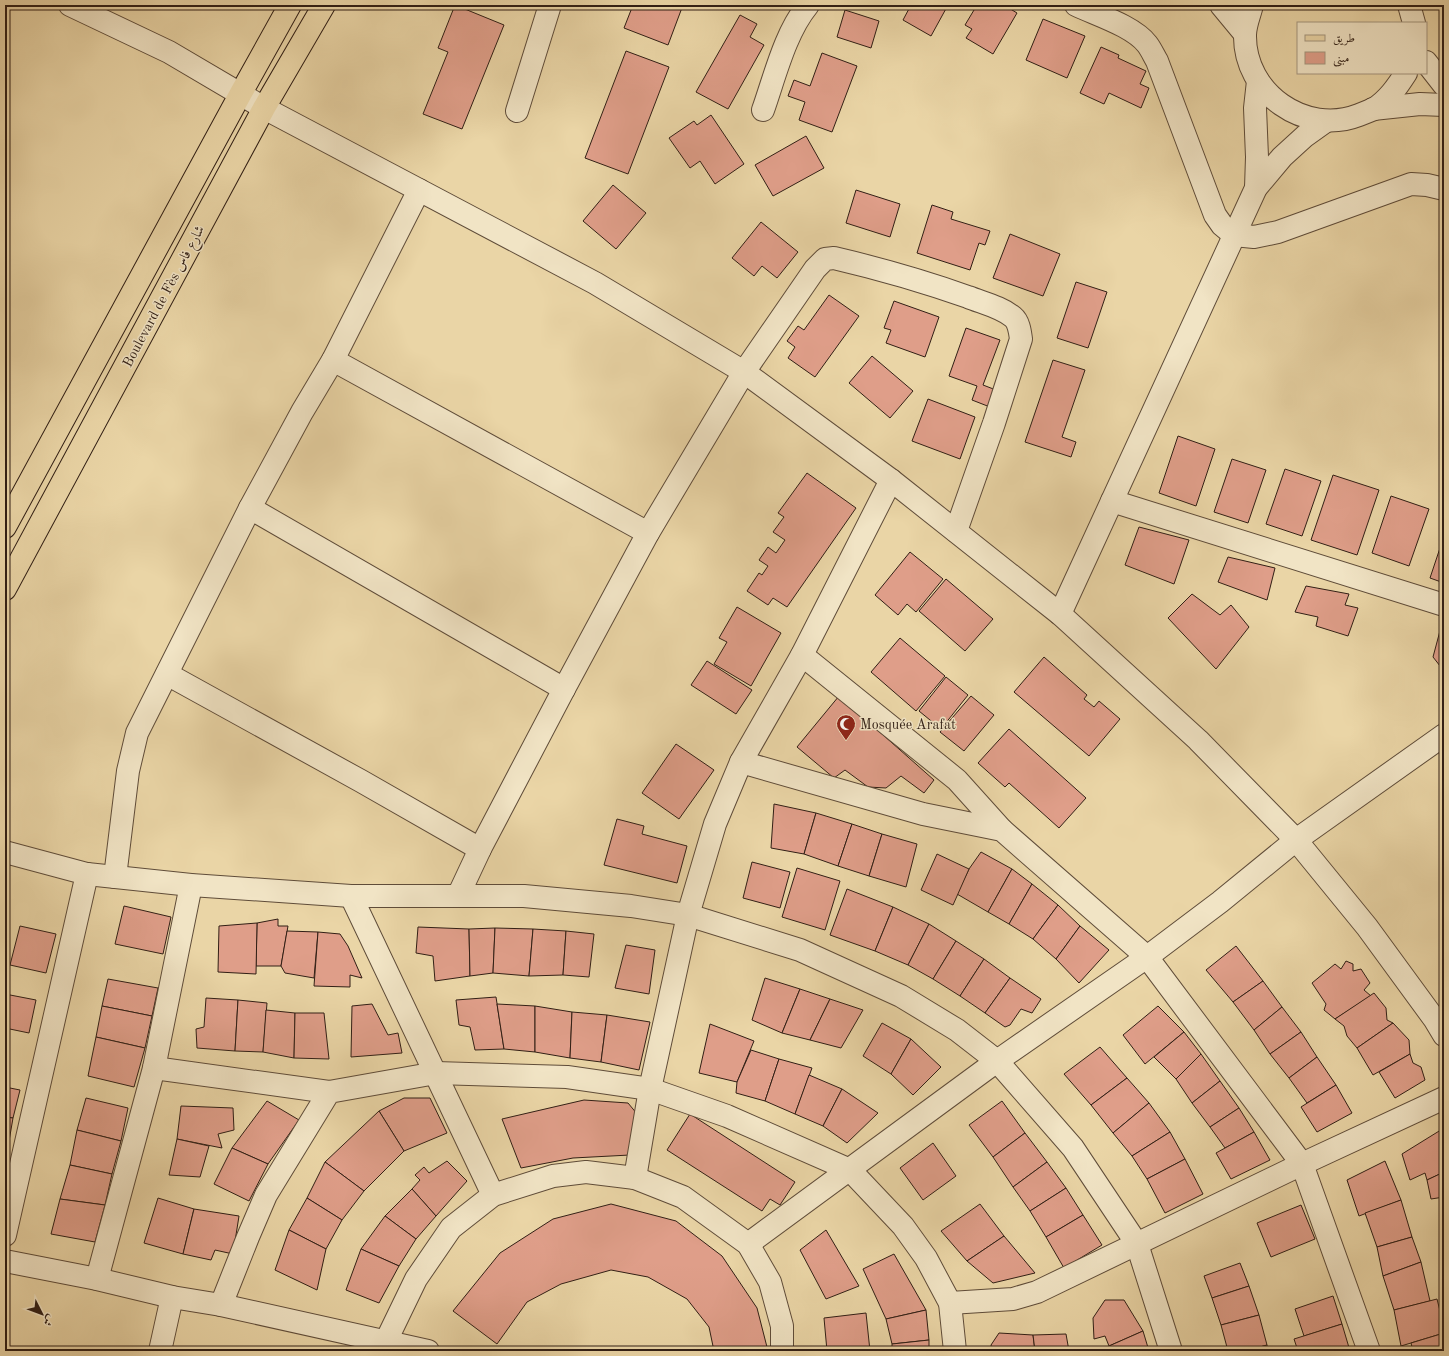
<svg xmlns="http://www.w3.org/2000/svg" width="1449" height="1356" viewBox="0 0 1449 1356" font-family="'Old Standard TT',Amiri,serif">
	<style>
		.building { fill: #df9e89; stroke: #311f15 }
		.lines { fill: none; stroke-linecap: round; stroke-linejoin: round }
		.minor-casing { stroke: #5f4c39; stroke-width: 24 }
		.major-casing { stroke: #311f15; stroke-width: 24 }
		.minor { stroke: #f1e4c5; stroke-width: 22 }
		.major { stroke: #ead5a6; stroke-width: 22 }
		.labels { text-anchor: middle; stroke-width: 3; stroke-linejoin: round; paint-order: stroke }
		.street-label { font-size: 14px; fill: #311f15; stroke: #f1e4c5 }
		.poi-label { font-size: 14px; fill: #311f15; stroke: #f1e4c5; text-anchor: start }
	</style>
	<rect width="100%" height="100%" fill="#ead5a6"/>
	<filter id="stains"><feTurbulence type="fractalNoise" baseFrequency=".005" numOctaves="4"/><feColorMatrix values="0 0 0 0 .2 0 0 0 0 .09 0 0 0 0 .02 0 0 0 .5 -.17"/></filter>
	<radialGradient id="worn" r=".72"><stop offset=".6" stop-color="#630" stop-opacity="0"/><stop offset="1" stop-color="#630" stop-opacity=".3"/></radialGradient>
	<!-- building -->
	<g class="building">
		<polygon points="455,5 504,25 462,129 423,114 448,52 438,48"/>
		<polygon points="633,5 683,5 668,45 624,28"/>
		<polygon points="911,5 948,5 931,36 903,20"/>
		<polygon points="977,5 1004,5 1017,13 993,54 966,38 972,29 965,25"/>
		<polygon points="845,10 879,21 871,48 837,37"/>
		<polygon points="740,15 757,24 750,37 764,45 728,109 696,92"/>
		<polygon points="1043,19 1085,36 1067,78 1026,60"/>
		<polygon points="1101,47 1119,55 1118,58 1146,71 1140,84 1149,88 1141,108 1109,93 1104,104 1080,93"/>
		<polygon points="626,51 669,67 628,174 585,158"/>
		<polygon points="822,53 857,66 832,132 799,120 805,102 788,96 794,80 810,86"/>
		<polygon points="711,115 744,164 715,184 700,161 690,168 669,138 694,121 697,125"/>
		<polygon points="806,136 824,168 773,196 755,165"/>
		<polygon points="613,185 646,213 616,249 583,221"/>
		<polygon points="856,190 900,204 890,237 846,223"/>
		<polygon points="932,205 953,212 951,219 990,231 985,245 979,243 970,270 917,253"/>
		<polygon points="761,222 798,252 777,278 762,266 754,276 732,258"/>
		<polygon points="1010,234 1060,254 1043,296 993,278"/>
		<polygon points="1076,282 1107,292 1088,348 1057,338"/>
		<polygon points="829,295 859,316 815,377 788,358 795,347 787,341 798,326 804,330"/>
		<polygon points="894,301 939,317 925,357 886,343 891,330 884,328"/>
		<polygon points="966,328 1000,340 983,385 996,390 990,407 972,400 977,386 949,376"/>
		<polygon points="872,356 913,391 890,418 849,383"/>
		<polygon points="1053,360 1085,370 1062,437 1076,442 1071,457 1025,442"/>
		<polygon points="928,399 975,417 960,459 912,441"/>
		<polygon points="1178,436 1215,449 1196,506 1159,493"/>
		<polygon points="1232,459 1266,470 1248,523 1214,512"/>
		<polygon points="1285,469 1321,481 1302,536 1266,524"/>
		<polygon points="807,473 856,508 787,607 773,598 768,605 747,591 759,573 762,575 768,566 759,560 768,547 776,553 785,540 773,532 784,517 778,513"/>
		<polygon points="1333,475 1379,490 1357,555 1311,540"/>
		<polygon points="1391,496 1429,509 1409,566 1372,553"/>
		<polygon points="1139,527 1189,540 1174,584 1125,565"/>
		<polygon points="1444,536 1444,583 1430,578"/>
		<polygon points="910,552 943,579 916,612 907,604 898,615 875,595"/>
		<polygon points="1228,557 1275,568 1267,600 1218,582"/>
		<polygon points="946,579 993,619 965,651 919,611"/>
		<polygon points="1306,586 1349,594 1345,605 1358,608 1348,636 1316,626 1318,617 1295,612"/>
		<polygon points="1192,594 1220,615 1231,605 1249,627 1216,669 1168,618"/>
		<polygon points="737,607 781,633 751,686 714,664 727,642 719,638"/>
		<polygon points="1441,627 1444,628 1444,671 1433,657"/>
		<polygon points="900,638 945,676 916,711 871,672"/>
		<polygon points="1044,657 1087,695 1084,699 1094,707 1099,701 1120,719 1089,756 1014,692"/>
		<polygon points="707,661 752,690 736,714 691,685"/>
		<polygon points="946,677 968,695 941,729 919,711"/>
		<polygon points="839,696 934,780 924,793 901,776 886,788 868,787 845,770 834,778 797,747"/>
		<polygon points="971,696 994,715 964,751 940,732"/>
		<polygon points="1009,729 1086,798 1059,828 1009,783 1005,787 978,763"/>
		<polygon points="676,744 714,770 679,819 642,793"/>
		<polygon points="774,804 816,813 804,854 771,848"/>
		<polygon points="816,813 852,824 838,866 804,854"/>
		<polygon points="617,819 644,826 642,834 687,846 677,883 604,865"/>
		<polygon points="852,824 882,834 869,876 838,866"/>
		<polygon points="882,834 917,844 906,887 869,876"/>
		<polygon points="981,852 1012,869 988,912 957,894 969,869"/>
		<polygon points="937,854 969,869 953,905 921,890"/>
		<polygon points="752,862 790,872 780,908 743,898"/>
		<polygon points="797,868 840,881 825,930 782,917"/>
		<polygon points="1012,869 1032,884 1009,924 988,912"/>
		<polygon points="1032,884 1058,905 1033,939 1009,924"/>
		<polygon points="847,889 893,907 875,951 830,935"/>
		<polygon points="1058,905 1080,926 1056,959 1033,939"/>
		<polygon points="124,906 171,917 163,954 115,944"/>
		<polygon points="893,907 929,924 908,965 875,951"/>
		<polygon points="278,919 278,926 288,926 281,966 256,966 257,923"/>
		<polygon points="257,923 256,974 218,972 219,926"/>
		<polygon points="929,924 956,941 933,979 908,965"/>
		<polygon points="20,926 56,934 46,973 10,965"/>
		<polygon points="1080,926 1109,950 1079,983 1056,959"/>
		<polygon points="418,927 469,929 470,976 435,981 433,956 416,953"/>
		<polygon points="495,928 493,973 470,976 469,929"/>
		<polygon points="495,928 533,929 529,976 493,973"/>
		<polygon points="533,929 566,931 563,975 529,976"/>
		<polygon points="287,931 318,932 314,978 285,973 281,966"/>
		<polygon points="566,931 594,934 589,977 563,975"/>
		<polygon points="318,932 340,934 348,946 362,978 350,975 350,987 314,986"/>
		<polygon points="956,941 984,959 960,996 933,979"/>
		<polygon points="626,945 655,950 649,994 615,988"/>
		<polygon points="1236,946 1263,981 1233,1002 1206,970"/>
		<polygon points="984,959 1010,978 985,1013 960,996"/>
		<polygon points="1346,961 1353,964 1353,971 1361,969 1370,983 1364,990 1371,996 1335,1019 1324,1010 1326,1004 1312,983 1335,964 1341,969"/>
		<polygon points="765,978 800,989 782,1033 752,1020"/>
		<polygon points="1010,978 1041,999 1032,1013 1021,1009 1010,1025 1005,1027 985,1013"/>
		<polygon points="108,979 158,988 152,1016 102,1006"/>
		<polygon points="1263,981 1282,1007 1254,1030 1233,1002"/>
		<polygon points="800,989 830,999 810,1040 782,1033"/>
		<polygon points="1374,993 1386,1008 1387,1020 1393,1023 1357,1048 1347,1036 1344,1026 1335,1019"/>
		<polygon points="5,994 36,1000 29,1033 5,1028"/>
		<polygon points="496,997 504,1049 475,1050 470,1027 459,1025 456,1000"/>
		<polygon points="206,998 238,1000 235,1051 197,1048 196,1029 204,1027"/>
		<polygon points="830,999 863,1010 841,1048 810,1040"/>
		<polygon points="238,1000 267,1003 263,1052 235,1051"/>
		<polygon points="372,1004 388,1035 398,1033 402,1053 351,1057 352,1006"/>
		<polygon points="497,1004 535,1006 535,1052 504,1049"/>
		<polygon points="102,1006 152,1016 145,1048 96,1037"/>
		<polygon points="535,1006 572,1012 570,1058 535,1052"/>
		<polygon points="1158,1006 1184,1032 1145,1064 1123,1035"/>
		<polygon points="1282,1007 1301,1032 1270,1054 1254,1030"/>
		<polygon points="266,1010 295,1013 294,1058 263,1052"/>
		<polygon points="572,1012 607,1015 601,1062 570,1058"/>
		<polygon points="295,1013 324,1013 329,1059 294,1058"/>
		<polygon points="607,1015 650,1022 639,1070 601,1062"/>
		<polygon points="882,1023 911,1039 891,1074 863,1056"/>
		<polygon points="1393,1023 1409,1040 1410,1054 1373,1075 1357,1048"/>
		<polygon points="710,1024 754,1041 737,1082 699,1073"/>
		<polygon points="1184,1032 1201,1054 1176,1079 1154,1057"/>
		<polygon points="1301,1032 1317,1057 1289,1078 1270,1054"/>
		<polygon points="96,1037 145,1048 134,1087 88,1076"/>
		<polygon points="911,1039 941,1067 913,1095 891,1074"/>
		<polygon points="1100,1047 1127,1078 1091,1105 1064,1074"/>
		<polygon points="751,1050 779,1059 765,1101 736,1093 737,1082"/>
		<polygon points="1201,1054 1220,1081 1192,1103 1176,1079"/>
		<polygon points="1410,1054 1413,1063 1421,1067 1425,1080 1395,1098 1379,1072"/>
		<polygon points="1317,1057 1336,1085 1307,1103 1289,1078"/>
		<polygon points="779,1059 812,1068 795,1114 765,1101"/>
		<polygon points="809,1075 842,1089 823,1126 795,1114"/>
		<polygon points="1127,1078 1149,1103 1113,1133 1091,1105"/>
		<polygon points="1220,1081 1239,1108 1210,1127 1192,1103"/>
		<polygon points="1336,1085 1352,1113 1317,1132 1301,1107"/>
		<polygon points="5,1087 20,1090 13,1118 5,1117"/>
		<polygon points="842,1089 878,1113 847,1143 823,1126"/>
		<polygon points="86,1098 128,1108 121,1141 77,1130"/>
		<polygon points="404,1098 430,1098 447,1133 404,1151 379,1111"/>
		<polygon points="584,1100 628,1103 638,1115 630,1155 573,1158 521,1168 502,1119"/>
		<polygon points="267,1101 299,1120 268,1164 232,1148"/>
		<polygon points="1002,1101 1025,1133 993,1157 969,1125"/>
		<polygon points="1149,1103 1170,1132 1132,1156 1113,1133"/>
		<polygon points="181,1106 233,1108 234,1130 218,1134 222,1148 177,1139"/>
		<polygon points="1239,1108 1254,1132 1225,1148 1210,1127"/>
		<polygon points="379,1111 404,1151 364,1191 325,1162"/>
		<polygon points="690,1114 795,1182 780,1205 770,1199 762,1211 667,1150"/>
		<polygon points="5,1117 13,1118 8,1147 5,1147"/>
		<polygon points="1444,1128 1444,1172 1427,1180 1425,1173 1410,1180 1402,1154"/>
		<polygon points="77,1130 121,1141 112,1174 70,1165"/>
		<polygon points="1170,1132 1185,1159 1147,1179 1132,1156"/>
		<polygon points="1254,1132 1270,1160 1231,1179 1216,1153"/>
		<polygon points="1025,1133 1047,1162 1013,1187 993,1157"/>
		<polygon points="177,1139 209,1146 200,1177 169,1175"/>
		<polygon points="933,1143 956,1176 923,1200 900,1168"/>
		<polygon points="5,1147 8,1147 5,1163"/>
		<polygon points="232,1148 268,1164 249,1201 214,1184"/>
		<polygon points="1185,1159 1203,1194 1165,1213 1147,1179"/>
		<polygon points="447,1161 467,1181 436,1216 412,1189 420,1180 415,1175 424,1167 429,1173"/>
		<polygon points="1385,1161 1401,1200 1359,1216 1347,1180"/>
		<polygon points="325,1162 364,1191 342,1220 307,1198"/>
		<polygon points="1047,1162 1066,1188 1030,1211 1013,1187"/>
		<polygon points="70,1165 112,1174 105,1205 60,1199"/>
		<polygon points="1444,1172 1444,1197 1431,1199 1427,1180"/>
		<polygon points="1066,1188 1083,1215 1046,1237 1030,1211"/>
		<polygon points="412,1189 436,1216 416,1239 385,1216"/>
		<polygon points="158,1198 194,1209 183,1254 144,1243"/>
		<polygon points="307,1198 342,1220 326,1249 289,1230"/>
		<polygon points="60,1199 105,1205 95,1242 51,1234"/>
		<polygon points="1401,1200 1412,1237 1377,1247 1365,1213"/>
		<polygon points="611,1204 676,1221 722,1256 757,1308 768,1351 714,1351 709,1327 687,1299 648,1277 611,1270 561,1284 527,1302 497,1344 453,1311 500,1253 553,1219"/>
		<polygon points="980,1204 1004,1236 967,1261 941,1231"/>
		<polygon points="1301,1205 1315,1239 1271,1257 1257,1223"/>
		<polygon points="194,1209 239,1216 233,1254 215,1250 211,1260 183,1254"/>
		<polygon points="1083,1215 1102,1245 1064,1268 1046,1237"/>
		<polygon points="385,1216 416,1239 399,1266 361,1249"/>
		<polygon points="289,1230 326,1249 317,1290 275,1270"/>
		<polygon points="826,1230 859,1286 826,1299 800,1250"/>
		<polygon points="1004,1236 1035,1273 993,1283 967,1261"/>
		<polygon points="1412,1237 1421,1262 1383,1276 1377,1247"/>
		<polygon points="361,1249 399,1266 379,1303 346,1290"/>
		<polygon points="894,1254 926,1310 886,1319 863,1269"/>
		<polygon points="1421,1262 1430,1301 1394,1310 1383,1276"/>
		<polygon points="1240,1263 1249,1286 1212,1298 1204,1276"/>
		<polygon points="1249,1286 1259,1315 1221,1325 1212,1298"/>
		<polygon points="1333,1296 1342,1324 1304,1336 1295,1309"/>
		<polygon points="1437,1299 1444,1327 1444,1333 1401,1346 1394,1310"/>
		<polygon points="1105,1300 1124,1300 1143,1331 1109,1346 1105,1336 1094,1339 1093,1318"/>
		<polygon points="926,1310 929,1340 892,1344 886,1319"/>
		<polygon points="866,1313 870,1351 827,1351 824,1318"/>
		<polygon points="1259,1315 1267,1345 1246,1351 1228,1351 1221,1325"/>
		<polygon points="1342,1324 1350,1351 1298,1351 1294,1339"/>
		<polygon points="1143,1331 1149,1351 1110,1351 1109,1346"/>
		<polygon points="999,1333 1033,1335 1035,1351 992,1351 991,1345"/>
		<polygon points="1444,1333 1444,1351 1413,1351 1411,1343"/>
		<polygon points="1066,1334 1069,1351 1035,1351 1033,1335"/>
		<polygon points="929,1340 929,1351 892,1351 892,1344"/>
		<polygon points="1267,1345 1268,1351 1246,1351"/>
		<polygon points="211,1347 224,1351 209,1351"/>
	</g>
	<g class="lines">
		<!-- minor casing -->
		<g class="minor-casing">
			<g id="minor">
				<polyline points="70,5 169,52 264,108 595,283 744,372 891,480 1060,614 1198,740 1296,840 1367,927 1435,1020 1444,1035"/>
				<path d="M1076,5C1097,15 1133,26 1147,44C1151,49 1154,56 1157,61L1215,215L1222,225L1234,235L1254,237L1278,232L1411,184L1427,185L1444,189"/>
				<polyline points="1221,5 1245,34"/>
				<path d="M1252,5C1250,14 1245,25 1245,35C1244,93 1305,136 1359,115C1364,113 1369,111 1374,109C1388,100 1397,87 1406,73"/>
				<polyline points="1409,5 1414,23"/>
				<polyline points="1426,62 1444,85"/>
				<polyline points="1373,109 1420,104 1444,105"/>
				<path d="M763,110C775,76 785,33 808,5"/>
				<polyline points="517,111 550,5"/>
				<polyline points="1256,188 1257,157 1255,108 1258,81"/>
				<polyline points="333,360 648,533"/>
				<polyline points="1112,501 1444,605"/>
				<polyline points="250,508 564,689"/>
				<polyline points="1060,614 1256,188 1282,157 1305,136 1326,121"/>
				<polyline points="802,655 957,780 1002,830"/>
				<polyline points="167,674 361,781 480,849"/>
				<polyline points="741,762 923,814 1002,830 1147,957 1302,1164 1369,1351"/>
				<polyline points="5,852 87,874 191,885 351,896 524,896 631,906 688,915 800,950 901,996 957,1030 997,1061 1073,1148 1137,1244 1171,1351"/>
				<polyline points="115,877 128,771 137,733 250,508 302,412 333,360 419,190"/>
				<polyline points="351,896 493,1195"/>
				<path d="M458,896L480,849L564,689L648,533L744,372L815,269L825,259L834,258C881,269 923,281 968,297C983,303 1001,307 1013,317C1019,322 1020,332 1021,339L994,423L956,531"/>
				<polyline points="154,1068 329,1092"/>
				<polyline points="635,1178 650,1089 688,915 715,824 741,762 802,655 891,480"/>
				<polyline points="5,1235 87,874"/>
				<polyline points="748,1244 997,1061 1147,957 1220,902 1296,840 1444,735"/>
				<polyline points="5,1261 97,1279 172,1297 221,1305 428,1351"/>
				<polyline points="97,1279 154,1068 191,885"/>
				<polyline points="950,1303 1013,1299 1037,1292 1302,1164 1444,1098"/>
				<polyline points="221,1305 248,1237 266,1195 329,1092 436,1073 567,1077 650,1089 727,1116 850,1170 903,1226 926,1258 950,1303 955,1351"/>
				<polyline points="386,1341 416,1279 451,1228 493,1195 553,1176 586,1172 635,1178 683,1197 748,1244 770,1282 782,1326 782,1351"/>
				<polyline points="160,1351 172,1297"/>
			</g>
		</g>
		<!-- major casing -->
		<g class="major-casing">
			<g id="major">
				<polyline points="5,527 241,93 290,5"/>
				<polyline points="5,589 264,108 324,5"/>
			</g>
		</g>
		<!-- minor -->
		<use href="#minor" class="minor"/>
		<!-- major -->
		<use href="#major" class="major"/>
	</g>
	<!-- icons -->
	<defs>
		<g id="mosque-pin" transform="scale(1)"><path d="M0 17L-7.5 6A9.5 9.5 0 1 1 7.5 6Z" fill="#8f2418" stroke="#f1e4c5"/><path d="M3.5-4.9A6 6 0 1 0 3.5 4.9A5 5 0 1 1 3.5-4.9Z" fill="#fff"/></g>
	</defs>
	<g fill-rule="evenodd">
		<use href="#mosque-pin" x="846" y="724"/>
	</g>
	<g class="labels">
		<!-- street labels -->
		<g class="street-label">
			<text transform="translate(163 296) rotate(-62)" y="5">Boulevard de Fès شارع فاس</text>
		</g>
		<!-- poi labels -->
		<g class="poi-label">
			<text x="860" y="729">Mosquée Arafat</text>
		</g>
	</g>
	<!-- margin -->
	<rect width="1449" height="1356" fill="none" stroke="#ead5a6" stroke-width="20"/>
	<rect x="6" y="6" width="1437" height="1344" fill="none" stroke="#311f15" stroke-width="2"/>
	<rect x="10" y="10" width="1429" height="1336" fill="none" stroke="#311f15"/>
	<!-- legend -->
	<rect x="1297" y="22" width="130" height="52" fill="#f1e4c5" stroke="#a4957f"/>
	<rect x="1305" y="35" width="20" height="6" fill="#ead5a6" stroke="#a4957f"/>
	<text x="1333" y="42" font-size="12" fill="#311f15">طريق</text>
	<rect x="1305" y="52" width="20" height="12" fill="#df9e89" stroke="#a4957f"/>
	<text x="1333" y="62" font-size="12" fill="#311f15">مبنى</text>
	<!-- north arrow -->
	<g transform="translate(42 1314) rotate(132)" stroke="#f1e4c5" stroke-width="3" paint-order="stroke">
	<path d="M0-3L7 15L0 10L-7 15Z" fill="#311f15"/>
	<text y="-6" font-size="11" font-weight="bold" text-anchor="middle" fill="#311f15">ش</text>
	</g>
	<rect width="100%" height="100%" filter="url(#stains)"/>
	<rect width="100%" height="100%" fill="url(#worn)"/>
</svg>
